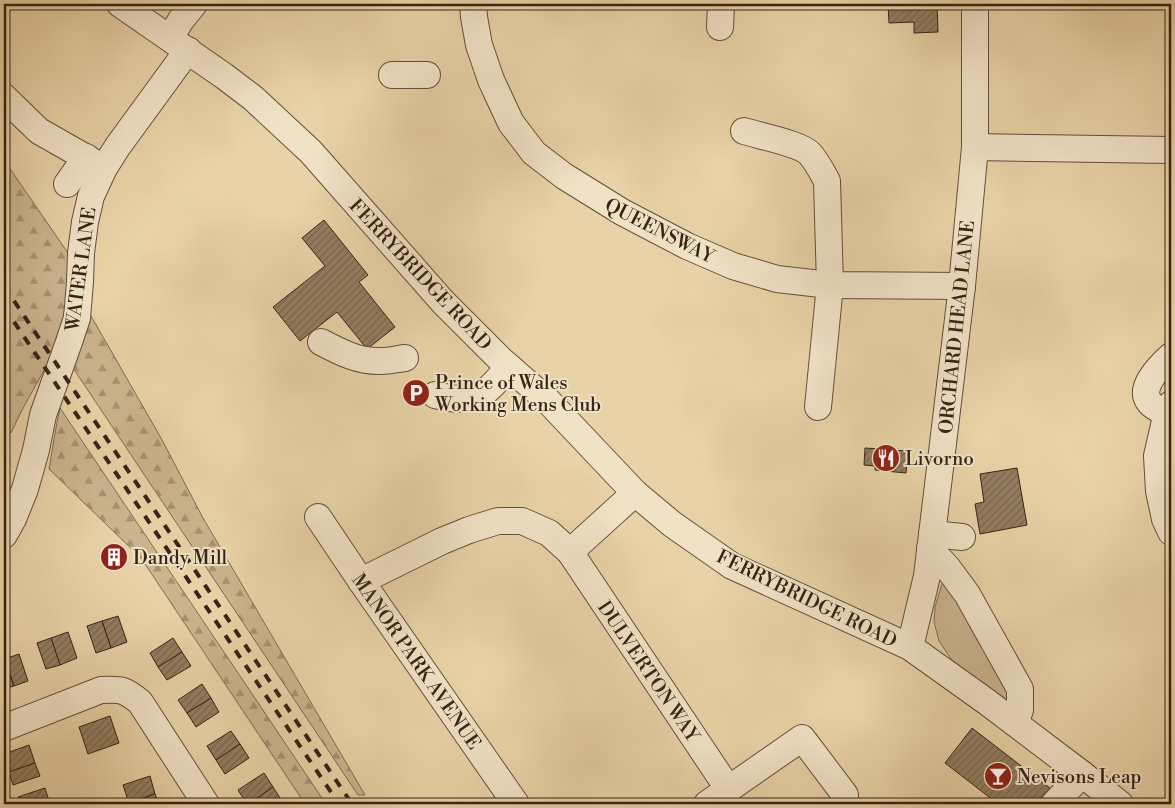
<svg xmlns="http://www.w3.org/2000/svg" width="1175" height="808" viewBox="0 0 1175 808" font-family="'Libre Bodoni',serif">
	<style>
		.grass { fill: #cbb48e; stroke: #806c52 }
		.forest { fill: url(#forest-firs); stroke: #806c52 }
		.building { fill: url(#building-hatch); stroke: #362416 }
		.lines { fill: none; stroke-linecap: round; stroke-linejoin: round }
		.minor-casing { stroke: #63503a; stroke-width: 28 }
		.minor { stroke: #f1e2c6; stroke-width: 26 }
		.rail { stroke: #362416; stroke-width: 4; stroke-dasharray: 9 9; stroke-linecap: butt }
		.labels { text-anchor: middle; stroke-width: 4; stroke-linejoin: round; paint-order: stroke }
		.street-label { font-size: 19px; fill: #362416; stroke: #f1e2c6 }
		.poi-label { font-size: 19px; fill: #362416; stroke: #f1e2c6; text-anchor: start }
	</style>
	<defs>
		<pattern id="forest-firs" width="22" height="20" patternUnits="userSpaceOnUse" patternTransform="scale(1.25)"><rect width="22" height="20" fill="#cbb48e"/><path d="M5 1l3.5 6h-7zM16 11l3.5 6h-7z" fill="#a69273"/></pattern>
		<pattern id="building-hatch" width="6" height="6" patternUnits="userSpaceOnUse" patternTransform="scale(1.25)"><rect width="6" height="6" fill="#937e61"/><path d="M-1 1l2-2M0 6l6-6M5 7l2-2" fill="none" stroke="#79674f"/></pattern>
	</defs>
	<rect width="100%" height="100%" fill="#e9d2a7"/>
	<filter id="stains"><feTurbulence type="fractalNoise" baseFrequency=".004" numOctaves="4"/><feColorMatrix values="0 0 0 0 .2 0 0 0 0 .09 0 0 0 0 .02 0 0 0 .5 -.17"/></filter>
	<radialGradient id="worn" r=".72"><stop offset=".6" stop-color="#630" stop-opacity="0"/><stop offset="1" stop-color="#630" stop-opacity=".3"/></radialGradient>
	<!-- grass -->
	<polygon class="grass" points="944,581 1017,693 1014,710 951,659 939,641 934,622 935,607 942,584"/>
	<!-- forest -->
	<g class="forest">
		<polygon points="4,160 68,253 70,279 58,345 22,410 11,433 4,424"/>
		<polygon points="87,309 161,438 203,518 365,795 358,795 69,362"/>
		<polygon points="60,408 326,804 305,804 141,558 49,469 57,422"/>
	</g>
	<!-- building -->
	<g class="building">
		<polygon points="888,4 937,4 938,32 914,33 914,22 889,23"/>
		<polygon points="324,220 368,275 359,282 395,327 367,349 337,312 300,341 273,307 325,266 302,238"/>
		<polygon points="865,448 908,451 906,473 875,470 875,466 864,465"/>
		<polygon points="1017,468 1027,525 980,534 975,504 984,502 980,474"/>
		<circle cx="114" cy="557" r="9"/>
		<polygon points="118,616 127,642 111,648 102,621"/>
		<polygon points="102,621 111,648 96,653 87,626"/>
		<polygon points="68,632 77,658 60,665 51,638"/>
		<polygon points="51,638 60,665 46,669 37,643"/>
		<polygon points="173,638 182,652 158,667 150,653"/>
		<polygon points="182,652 191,666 167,680 158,667"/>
		<polygon points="19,654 28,681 14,686 5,659"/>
		<polygon points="4,659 14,686 4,689"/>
		<polygon points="202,684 211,698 187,713 178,700"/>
		<polygon points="211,698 219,712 196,727 187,713"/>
		<polygon points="110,716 119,743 88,754 79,727"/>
		<polygon points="972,728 1051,789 1040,804 998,804 945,763"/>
		<polygon points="231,731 240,744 216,760 207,746"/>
		<polygon points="240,744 249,758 225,774 216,760"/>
		<polygon points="29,745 35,763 9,772 4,758 4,754"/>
		<polygon points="35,763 40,776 13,785 9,772"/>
		<polygon points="264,773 273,787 249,804 247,804 238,790"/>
		<polygon points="150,776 155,794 129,803 123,785"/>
		<polygon points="273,787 282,801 278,804 249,804"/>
		<polygon points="45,788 50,804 21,804 18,797"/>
		<polygon points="155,794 159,804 129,804 129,803"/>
	</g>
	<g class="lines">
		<!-- minor casing -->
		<g class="minor-casing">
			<g id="minor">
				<polyline points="120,4 224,76 253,98 311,152 443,302 500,359 548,401 635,493 672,524 732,566 910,647 987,702 1082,774 1120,804"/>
				<polyline points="473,4 474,17 479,45 491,80 511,123 534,153 564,176 622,212 687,246 733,266 777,279 830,285 962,286"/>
				<polyline points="720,27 721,4"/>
				<polyline points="170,38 181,20 194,4"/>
				<polyline points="392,75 427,75"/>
				<polyline points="4,97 39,131 104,168"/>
				<path d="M744,131C760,136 801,144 810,154C817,162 822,172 827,181L830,285L818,407"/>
				<polyline points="975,147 1171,150"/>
				<polyline points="67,184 86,157"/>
				<path d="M321,342C340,352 359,362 381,361C389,361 397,359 405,358"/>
				<path d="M435,395C452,399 472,403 487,390C495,384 502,374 509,367"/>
				<polyline points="1171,404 1168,408 1157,456 1159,491 1165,519 1171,532"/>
				<path d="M1167,413C1161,410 1154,408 1150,403C1137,388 1161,365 1171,356"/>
				<polyline points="318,517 361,581 516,804"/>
				<polyline points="932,534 962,537"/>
				<polyline points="4,535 13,519 25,489 36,450 43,415 69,342 77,318 80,282 81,253 85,222 91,196 104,168 118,146 188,50"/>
				<polyline points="930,549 947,567 967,594 1020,689 1020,710 1015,723"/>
				<polyline points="570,552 635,493"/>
				<polyline points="361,581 442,541 469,530 498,521 522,521 549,533 570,552 729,790"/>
				<polyline points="910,647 927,576 962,286 975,147 975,4"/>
				<path d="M4,728L101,690C121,689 124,689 140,702L206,804"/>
				<polyline points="707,804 802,738 845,795"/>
				<polyline points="1054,804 1082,774"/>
			</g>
		</g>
		<!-- minor -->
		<use href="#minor" class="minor"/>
		<!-- rail -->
		<g class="rail">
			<polyline points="4,286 352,804"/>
			<polyline points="4,307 339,804"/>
		</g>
	</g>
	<!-- icons -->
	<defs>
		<g id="parking-disc" transform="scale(1.4375)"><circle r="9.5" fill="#8f2418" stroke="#f1e2c6"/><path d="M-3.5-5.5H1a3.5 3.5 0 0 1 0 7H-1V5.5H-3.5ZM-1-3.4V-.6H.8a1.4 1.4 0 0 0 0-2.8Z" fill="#fff"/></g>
		<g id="restaurant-disc" transform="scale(1.4375)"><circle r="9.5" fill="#8f2418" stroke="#f1e2c6"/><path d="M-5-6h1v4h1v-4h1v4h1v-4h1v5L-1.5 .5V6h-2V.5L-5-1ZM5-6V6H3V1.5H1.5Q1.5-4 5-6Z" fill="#fff"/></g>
		<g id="building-disc" transform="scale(1.4375)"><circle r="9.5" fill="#8f2418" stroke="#f1e2c6"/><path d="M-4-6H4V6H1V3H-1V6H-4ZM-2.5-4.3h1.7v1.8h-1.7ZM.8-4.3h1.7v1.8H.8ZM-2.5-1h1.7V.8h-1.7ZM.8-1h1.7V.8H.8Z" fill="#fff"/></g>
		<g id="bar-disc" transform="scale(1.4375)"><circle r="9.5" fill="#8f2418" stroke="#f1e2c6"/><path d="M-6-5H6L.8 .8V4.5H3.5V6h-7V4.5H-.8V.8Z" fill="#fff"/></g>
	</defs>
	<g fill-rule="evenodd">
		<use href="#parking-disc" x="416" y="393"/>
		<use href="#restaurant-disc" x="886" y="458"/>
		<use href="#building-disc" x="114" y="557"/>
		<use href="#bar-disc" x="998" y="776"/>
	</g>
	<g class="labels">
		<!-- street labels -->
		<g class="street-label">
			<text transform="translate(660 230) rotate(27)" y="7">QUEENSWAY</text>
			<text transform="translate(80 269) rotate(-82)" y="7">WATER LANE</text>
			<text transform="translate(421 274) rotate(47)" y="7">FERRYBRIDGE ROAD</text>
			<text transform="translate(956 327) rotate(-84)" y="7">ORCHARD HEAD LANE</text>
			<text transform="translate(807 598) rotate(26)" y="7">FERRYBRIDGE ROAD</text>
			<text transform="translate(417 661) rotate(55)" y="7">MANOR PARK AVENUE</text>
			<text transform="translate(649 671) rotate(56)" y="7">DULVERTON WAY</text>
		</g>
		<!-- poi labels -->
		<g class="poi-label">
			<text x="435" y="389">Prince of Wales<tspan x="435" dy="22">Working Mens Club</tspan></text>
			<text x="905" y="465">Livorno</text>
			<text x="133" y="564">Dandy Mill</text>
			<text x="1017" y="783">Nevisons Leap</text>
		</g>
	</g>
	<!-- margin -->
	<rect width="1175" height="808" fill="none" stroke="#e9d2a7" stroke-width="20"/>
	<rect x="5" y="5" width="1165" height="798" fill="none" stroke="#362416" stroke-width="2.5"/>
	<rect x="10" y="10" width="1155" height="788" fill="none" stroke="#362416"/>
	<rect width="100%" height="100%" filter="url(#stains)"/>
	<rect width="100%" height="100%" fill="url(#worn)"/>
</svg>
